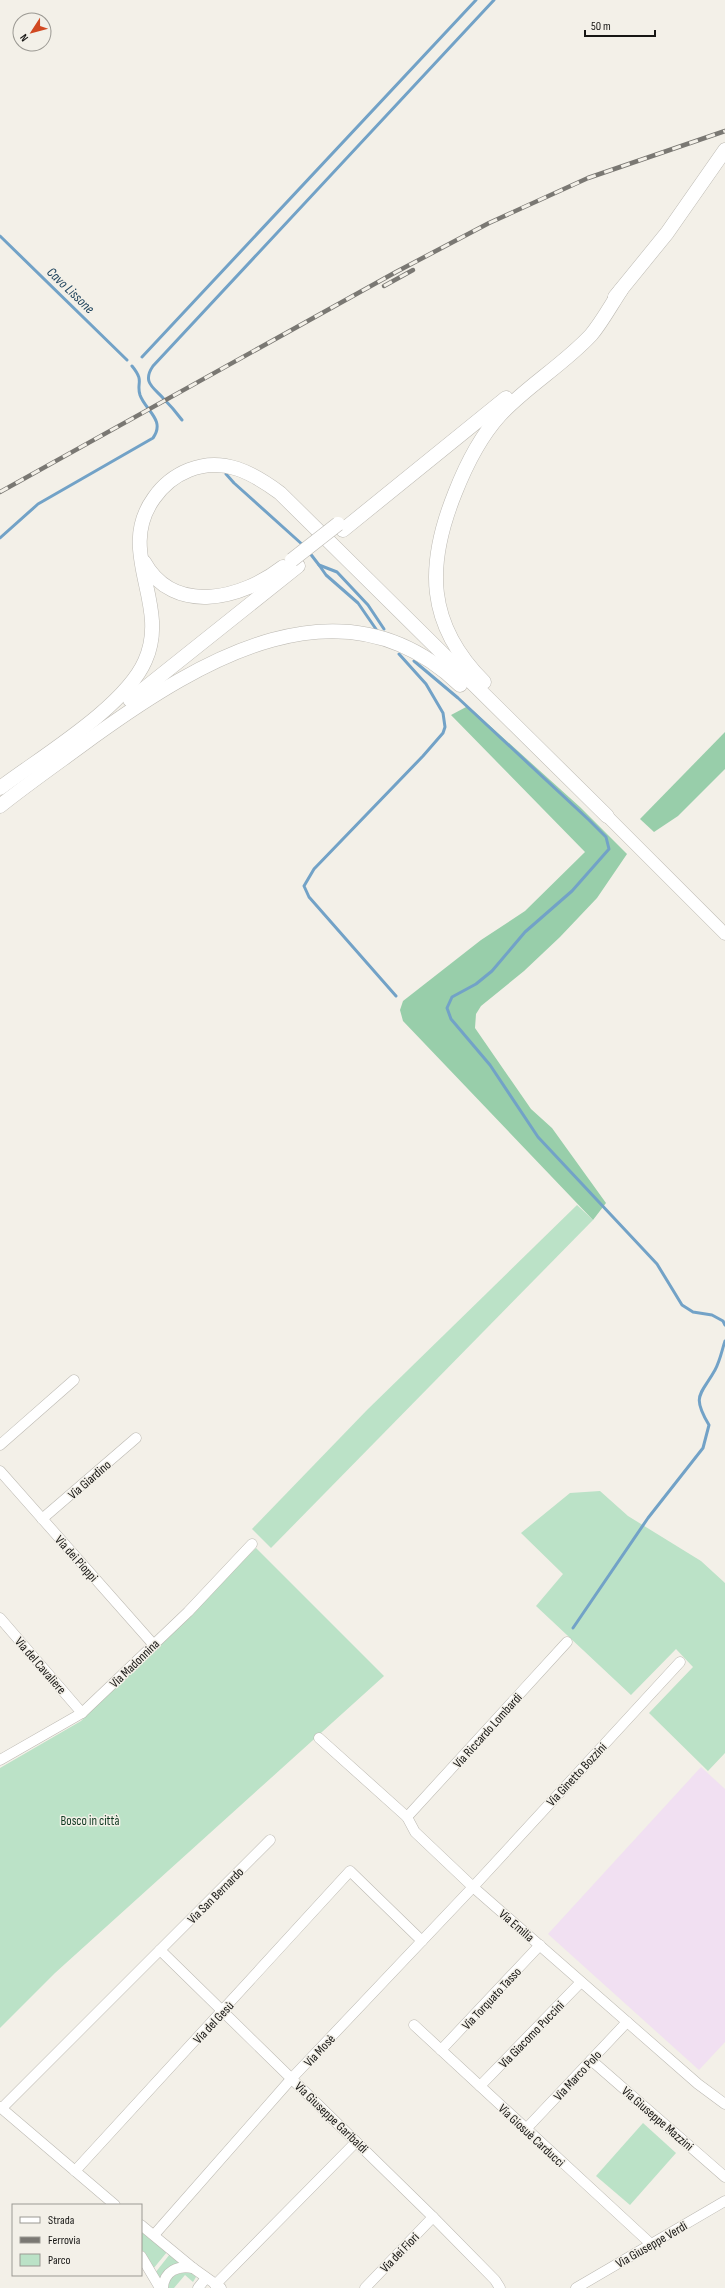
<svg xmlns="http://www.w3.org/2000/svg" width="725" height="2288" viewBox="0 0 725 2288" font-family="'Sofia Sans Condensed',sans-serif">
	<style>
		.education { fill: #f1e0f2 }
		.green { fill: #bbe2c7 }
		.forest { fill: #98ceaa }
		.lines { fill: none; stroke-linecap: round; stroke-linejoin: round }
		.stream { stroke: #72a2c7; stroke-width: 3 }
		.minor-casing { stroke: #bcb9b2; stroke-width: 11 }
		.major-casing { stroke: #bcb9b2; stroke-width: 13 }
		.highway-casing { stroke: #bcb9b2; stroke-width: 15 }
		.minor { stroke: #fff; stroke-width: 10 }
		.major { stroke: #fff; stroke-width: 12 }
		.highway { stroke: #fff; stroke-width: 14 }
		.rail-casing { stroke: #7a7873; stroke-width: 4.5 }
		.rail { stroke: #f3f0e8; stroke-width: 3; stroke-dasharray: 9; stroke-linecap: butt }
		.highway-bridge-casing { stroke: #bcb9b2; stroke-width: 15; stroke-linecap: butt }
		.highway-bridge { stroke: #fff; stroke-width: 14 }
		.labels { text-anchor: middle; stroke-width: 3; stroke-linejoin: round; paint-order: stroke }
		.street-label { font-size: 13px; fill: #171614; stroke: #f3f0e8 }
		.park-label { font-size: 13px; fill: #103a22; stroke: #f3f0e8 }
		.water-label { font-size: 14px; font-style: italic; fill: #163c57; stroke: #f3f0e8 }
	</style>
	<rect width="100%" height="100%" fill="#f3f0e8"/>
	<!-- education -->
	<polygon class="education" points="701,1767 725,1789 725,2042 699,2070 548,1934"/>
	<!-- green -->
	<g class="green">
		<polygon points="577,1205 593,1220 271,1548 252,1529 367,1410"/>
		<polygon points="600,1491 628,1516 701,1561 725,1583 725,1753 708,1771 649,1713 693,1667 676,1649 631,1695 536,1606 563,1574 521,1533 570,1493"/>
		<polygon points="256,1548 384,1676 55,1973 0,2028 0,1768 81,1721"/>
		<polygon points="643,2123 676,2153 630,2205 596,2176"/>
		<polygon points="141,2229 167,2252 153,2269 141,2248"/>
		<polygon points="170,2254 179,2263 168,2268 159,2281 155,2273"/>
		<path d="M190,2272L196,2277L193,2282L185,2275L174,2288H167C167,2275 179,2273 190,2272Z"/>
	</g>
	<!-- forest -->
	<g class="forest">
		<polygon points="468,706 580,807 627,854 597,898 560,937 524,971 481,1006 476,1014 475,1028 531,1109 552,1128 606,1203 593,1220 403,1021 400,1010 403,1001 481,940 525,911 585,852 451,715"/>
		<polygon points="725,732 725,769 678,816 654,832 640,819"/>
	</g>
	<g class="lines">
		<!-- stream -->
		<g class="stream">
			<polyline points="0,236 127,360"/>
			<polyline points="142,357 476,0"/>
			<path d="M182,420C176,412 170,405 163,398C153,387 142,382 153,366L494,0"/>
			<polyline points="226,474 234,483 304,546"/>
			<path d="M0,538L38,504L153,438C166,420 145,410 140,395C136,382 145,382 132,366"/>
			<polyline points="309,552 319,565 337,572 368,605 384,629"/>
			<polyline points="319,565 326,575 358,603 378,632"/>
			<polyline points="414,661 458,698 589,820 606,837 609,849 572,891 525,932 492,971 476,984 452,997 447,1008 451,1019 490,1065 538,1137 657,1264 682,1305 693,1312 712,1315 723,1321 725,1325"/>
			<polyline points="396,996 309,897 304,886 314,869 423,756 443,733 445,727 443,713 426,684 399,654"/>
			<path d="M573,1628L648,1518L703,1448L709,1425C691,1395 701,1395 715,1370C720,1361 722,1350 725,1341"/>
		</g>
		<!-- minor casing -->
		<g class="minor-casing">
			<g id="minor">
				<polyline points="0,1445 74,1380"/>
				<polyline points="0,1471 153,1644"/>
				<polyline points="42,1519 136,1438"/>
				<polyline points="0,1618 82,1713"/>
				<polyline points="319,1738 407,1817 415,1832 473,1887 698,2084 725,2104"/>
				<polyline points="0,1760 82,1713 188,1612 252,1544"/>
				<polyline points="407,1817 567,1642"/>
				<polyline points="160,1950 433,2217 495,2280 500,2288"/>
				<polyline points="414,2025 651,2244"/>
				<polyline points="441,2050 540,1945"/>
				<polyline points="591,2060 725,2177"/>
				<polyline points="480,2086 581,1982"/>
				<polyline points="0,2107 115,2205"/>
				<polyline points="2,2108 270,1840"/>
				<polyline points="526,2129 627,2022"/>
				<polyline points="75,2171 350,1871 422,1941"/>
				<polyline points="141,2225 193,2268 221,2288"/>
				<polyline points="154,2235 292,2078 473,1887 680,1662"/>
				<polyline points="141,2256 160,2288"/>
				<polyline points="215,2285 356,2142"/>
				<path d="M163,2288C164,2271 178,2265 193,2268"/>
				<polyline points="198,2288 206,2278"/>
				<polyline points="365,2288 433,2217"/>
				<polyline points="576,2288 725,2201"/>
			</g>
		</g>
		<!-- major casing -->
		<g class="major-casing">
			<polyline id="major" points="607,816 725,934"/>
		</g>
		<!-- highway casing -->
		<g class="highway-casing">
			<g id="highway">
				<polyline points="615,297 667,233 725,150"/>
				<polyline points="343,530 506,398"/>
				<path d="M144,562C174,616 242,599 283,567"/>
				<path d="M484,682C426,624 426,565 455,493C466,465 480,437 500,415C527,386 563,365 591,335C602,322 611,305 621,290"/>
				<polyline points="130,700 298,566"/>
				<path d="M0,788C41,757 125,707 145,661C171,604 115,552 154,498C163,485 174,476 189,470C223,456 253,473 280,493L607,816"/>
				<path d="M0,806C30,782 62,760 93,737C200,660 343,572 460,685"/>
			</g>
		</g>
		<!-- minor -->
		<use href="#minor" class="minor"/>
		<!-- major -->
		<use href="#major" class="major"/>
		<!-- highway -->
		<use href="#highway" class="highway"/>
		<!-- rail casing -->
		<g class="rail-casing">
			<g id="rail">
				<polyline points="384,286 413,270"/>
				<polyline points="0,492 396,272 489,223 588,178 725,131"/>
			</g>
		</g>
		<!-- rail -->
		<use href="#rail" class="rail"/>
		<!-- highway-bridge casing -->
		<g class="highway-bridge-casing">
			<polyline id="highway-bridge" points="292,560 338,524"/>
		</g>
		<!-- highway-bridge -->
		<use href="#highway-bridge" class="highway-bridge"/>
	</g>
	<g class="labels">
		<!-- street labels -->
		<g class="street-label">
			<text transform="translate(89 1479) rotate(-41)" y="5">Via Giardino</text>
			<text transform="translate(77 1558) rotate(48)" y="5">Via dei Pioppi</text>
			<text transform="translate(134 1663) rotate(-44)" y="5">Via Madonnina</text>
			<text transform="translate(41 1665) rotate(49)" y="5">Via del Cavaliere</text>
			<text transform="translate(487 1730) rotate(-48)" y="5">Via Riccardo Lombardi</text>
			<text transform="translate(576 1774) rotate(-47)" y="5">Via Ginetto Bozzini</text>
			<text transform="translate(215 1895) rotate(-45)" y="5">Via San Bernardo</text>
			<text transform="translate(517 1925) rotate(41)" y="5">Via Emilia</text>
			<text transform="translate(491 1998) rotate(-47)" y="5">Via Torquato Tasso</text>
			<text transform="translate(213 2022) rotate(-47)" y="5">Via del Gesù</text>
			<text transform="translate(531 2034) rotate(-46)" y="5">Via Giacomo Puccini</text>
			<text transform="translate(319 2050) rotate(-47)" y="5">Via Mosè</text>
			<text transform="translate(577 2075) rotate(-47)" y="5">Via Marco Polo</text>
			<text transform="translate(332 2117) rotate(44)" y="5">Via Giuseppe Garibaldi</text>
			<text transform="translate(658 2118) rotate(41)" y="5">Via Giuseppe Mazzini</text>
			<text transform="translate(532 2135) rotate(43)" y="5">Via Giosuè Carducci</text>
			<text transform="translate(651 2244) rotate(-30)" y="5">Via Giuseppe Verdi</text>
			<text transform="translate(399 2252) rotate(-46)" y="5">Via dei Fiori</text>
		</g>
		<!-- park labels -->
		<g class="park-label">
			<text x="90" y="1825">Bosco in città</text>
		</g>
		<!-- water labels -->
		<g class="water-label">
			<text transform="translate(71 290) rotate(44)" y="5">Cavo Lissone</text>
		</g>
	</g>
	<!-- legend -->
	<rect x="12" y="2204" width="130" height="72" fill="#f3f0e8" stroke="#9b9993"/>
	<rect x="20" y="2217" width="20" height="6" fill="#ffffff" stroke="#9b9993"/>
	<text x="48" y="2224" font-size="12" fill="#171614">Strada</text>
	<rect x="20" y="2237" width="20" height="6" fill="#7a7873" stroke="#9b9993"/>
	<text x="48" y="2244" font-size="12" fill="#171614">Ferrovia</text>
	<rect x="20" y="2254" width="20" height="12" fill="#bbe2c7" stroke="#9b9993"/>
	<text x="48" y="2264" font-size="12" fill="#171614">Parco</text>
	<!-- north arrow -->
	<g transform="translate(32 32) rotate(234)"><circle r="19" fill="#f3f0e8" stroke="#9b9993"/>
	<path d="M0-3L7 15L0 10L-7 15Z" fill="#d14821"/>
	<text y="-6" font-size="11" font-weight="bold" text-anchor="middle" fill="#171614">N</text>
	</g>
	<!-- scale -->
	<path d="M585 30v6h70v-6" fill="none" stroke="#171614" stroke-width="2"/>
	<text x="591" y="30" font-size="12" fill="#171614" stroke="#f3f0e8" stroke-width="3" paint-order="stroke">50 m</text>
</svg>
